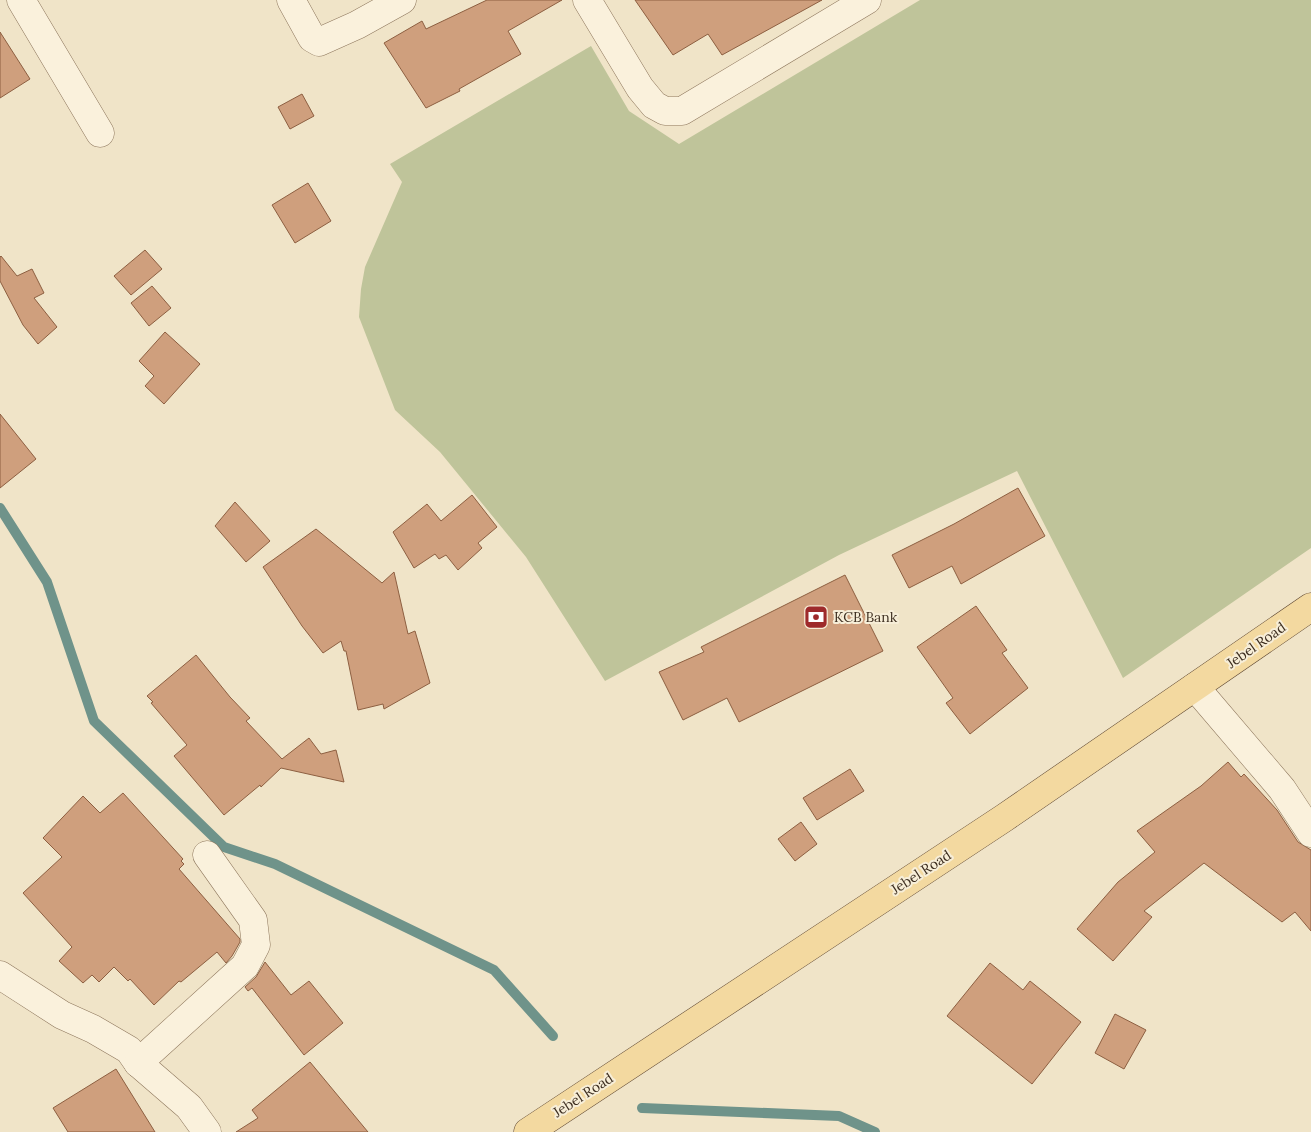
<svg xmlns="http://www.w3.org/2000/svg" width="1311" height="1132" viewBox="0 0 1311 1132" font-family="Lora,serif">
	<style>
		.cemetery { fill: #bfc49a }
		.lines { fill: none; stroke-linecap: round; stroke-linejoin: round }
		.stream { stroke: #6f938a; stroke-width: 10 }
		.building { fill: #cf9f7d; stroke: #8d5f41 }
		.minor-casing { stroke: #8d765c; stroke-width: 29 }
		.primary-casing { stroke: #5b4430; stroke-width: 29 }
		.minor { stroke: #faf1dc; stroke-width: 28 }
		.primary { stroke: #f3d9a0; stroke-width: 28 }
		.labels { text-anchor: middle; stroke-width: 4; stroke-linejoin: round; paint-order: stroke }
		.poi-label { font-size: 14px; fill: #3d2e20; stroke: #f7eed8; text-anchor: start }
		.street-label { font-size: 14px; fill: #3d2e20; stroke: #f7eed8 }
	</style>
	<rect width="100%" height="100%" fill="#f0e4c8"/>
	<!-- cemetery -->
	<polygon class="cemetery" points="920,0 1311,0 1311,548 1123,678 1017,471 839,555 605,681 526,557 440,452 395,410 359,317 361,289 365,267 402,182 390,164 591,46 629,111 679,144"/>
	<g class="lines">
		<!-- stream -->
		<g class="stream">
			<polyline points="0,508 47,582 94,721 224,847 275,864 494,970 553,1036"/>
			<polyline points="642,1108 839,1116 875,1132"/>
		</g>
	</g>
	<!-- building -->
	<g class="building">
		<polygon points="487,0 562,0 508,31 521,54 459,89 460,91 426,108 384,43 422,21 426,29"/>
		<polygon points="635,0 822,0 722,55 708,34 673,55"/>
		<polygon points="0,32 30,79 0,98"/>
		<polygon points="302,94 314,116 290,129 278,107"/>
		<polygon points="308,183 331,221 295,243 272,205"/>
		<polygon points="145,250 162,269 131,295 114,276"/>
		<polygon points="1,256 17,276 32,269 44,293 34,298 57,327 38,344 23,325 0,281 0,257"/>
		<polygon points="152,286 171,308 149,326 131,303"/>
		<polygon points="165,332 200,364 164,404 145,386 154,376 139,361"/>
		<polygon points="0,414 36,459 0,488"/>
		<polygon points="1018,488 1045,536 961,584 952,566 909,588 892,555 954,524"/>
		<polygon points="472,495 497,527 478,543 482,548 458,570 446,555 439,559 435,554 414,568 393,532 427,504 441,521"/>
		<polygon points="235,502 270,541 246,562 215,526"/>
		<polygon points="316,529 382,583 394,572 408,634 415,631 430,683 384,709 383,704 358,710 346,651 344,651 341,641 323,653 302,626 263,567"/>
		<polygon points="845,575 883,651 739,722 727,698 683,720 659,672 704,652 701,647"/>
		<polygon points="976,606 1007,650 1002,653 1028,688 970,734 946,703 953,698 917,647"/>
		<polygon points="196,655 230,697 250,718 246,721 282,759 309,738 321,754 336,750 344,782 281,768 261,787 260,785 224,815 174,756 187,745 151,703 153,702 147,696"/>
		<polygon points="1228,762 1241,777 1244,774 1277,810 1298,842 1311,850 1311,931 1295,912 1282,922 1204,863 1144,911 1152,917 1113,961 1077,929 1118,882 1155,852 1137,831 1201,786"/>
		<polygon points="850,769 864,791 817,820 803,798"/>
		<polygon points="123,793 183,859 181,861 184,864 179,869 240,939 240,942 232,956 226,963 217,952 181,982 179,981 154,1005 130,979 128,981 114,967 99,982 92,975 83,983 59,961 72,947 23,893 62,857 43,838 83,796 100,813"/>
		<polygon points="801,822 817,844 795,861 778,839"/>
		<polygon points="265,962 291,995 309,981 343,1023 304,1055 252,988 248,991 245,987 256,977"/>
		<polygon points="990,963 1023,990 1030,981 1081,1022 1032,1084 947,1016"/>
		<polygon points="1115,1014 1146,1030 1124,1069 1095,1053"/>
		<polygon points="310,1062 368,1132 236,1132 258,1118 252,1110"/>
		<polygon points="116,1069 155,1132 68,1132 53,1108"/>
	</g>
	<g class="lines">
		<!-- minor casing -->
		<g class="minor-casing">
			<g id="minor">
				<polyline points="21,0 100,133"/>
				<polyline points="291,0 312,38 319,42 357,25 402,0"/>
				<polyline points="587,0 640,88 654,105 665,111 682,111 867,0"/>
				<polyline points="1195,687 1282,789 1311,833"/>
				<polyline points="0,975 62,1015 93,1029 129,1050 138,1063 189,1107 207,1132"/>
				<polyline points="138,1063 245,966 256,945 253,920 207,855"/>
			</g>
		</g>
		<!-- primary casing -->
		<g class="primary-casing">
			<polyline id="primary" points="528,1132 1004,818 1311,607"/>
		</g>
		<!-- minor -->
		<use href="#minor" class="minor"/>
		<!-- primary -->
		<use href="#primary" class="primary"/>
	</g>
	<!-- icons -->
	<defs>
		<g id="bank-square" transform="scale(1.25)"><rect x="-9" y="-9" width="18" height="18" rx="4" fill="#9e2a2b" stroke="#f7eed8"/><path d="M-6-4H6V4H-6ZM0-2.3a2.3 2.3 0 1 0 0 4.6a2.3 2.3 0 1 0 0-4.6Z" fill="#fff"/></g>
	</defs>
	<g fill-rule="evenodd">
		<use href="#bank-square" x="816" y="617"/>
	</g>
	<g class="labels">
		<!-- poi labels -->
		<g class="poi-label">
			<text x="834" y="622">KCB Bank</text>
		</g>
		<!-- street labels -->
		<g class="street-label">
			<text transform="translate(1256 645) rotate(-35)" y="5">Jebel Road</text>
			<text transform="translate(921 872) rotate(-33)" y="5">Jebel Road</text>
			<text transform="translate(583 1095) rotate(-33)" y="5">Jebel Road</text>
		</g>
	</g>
</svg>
